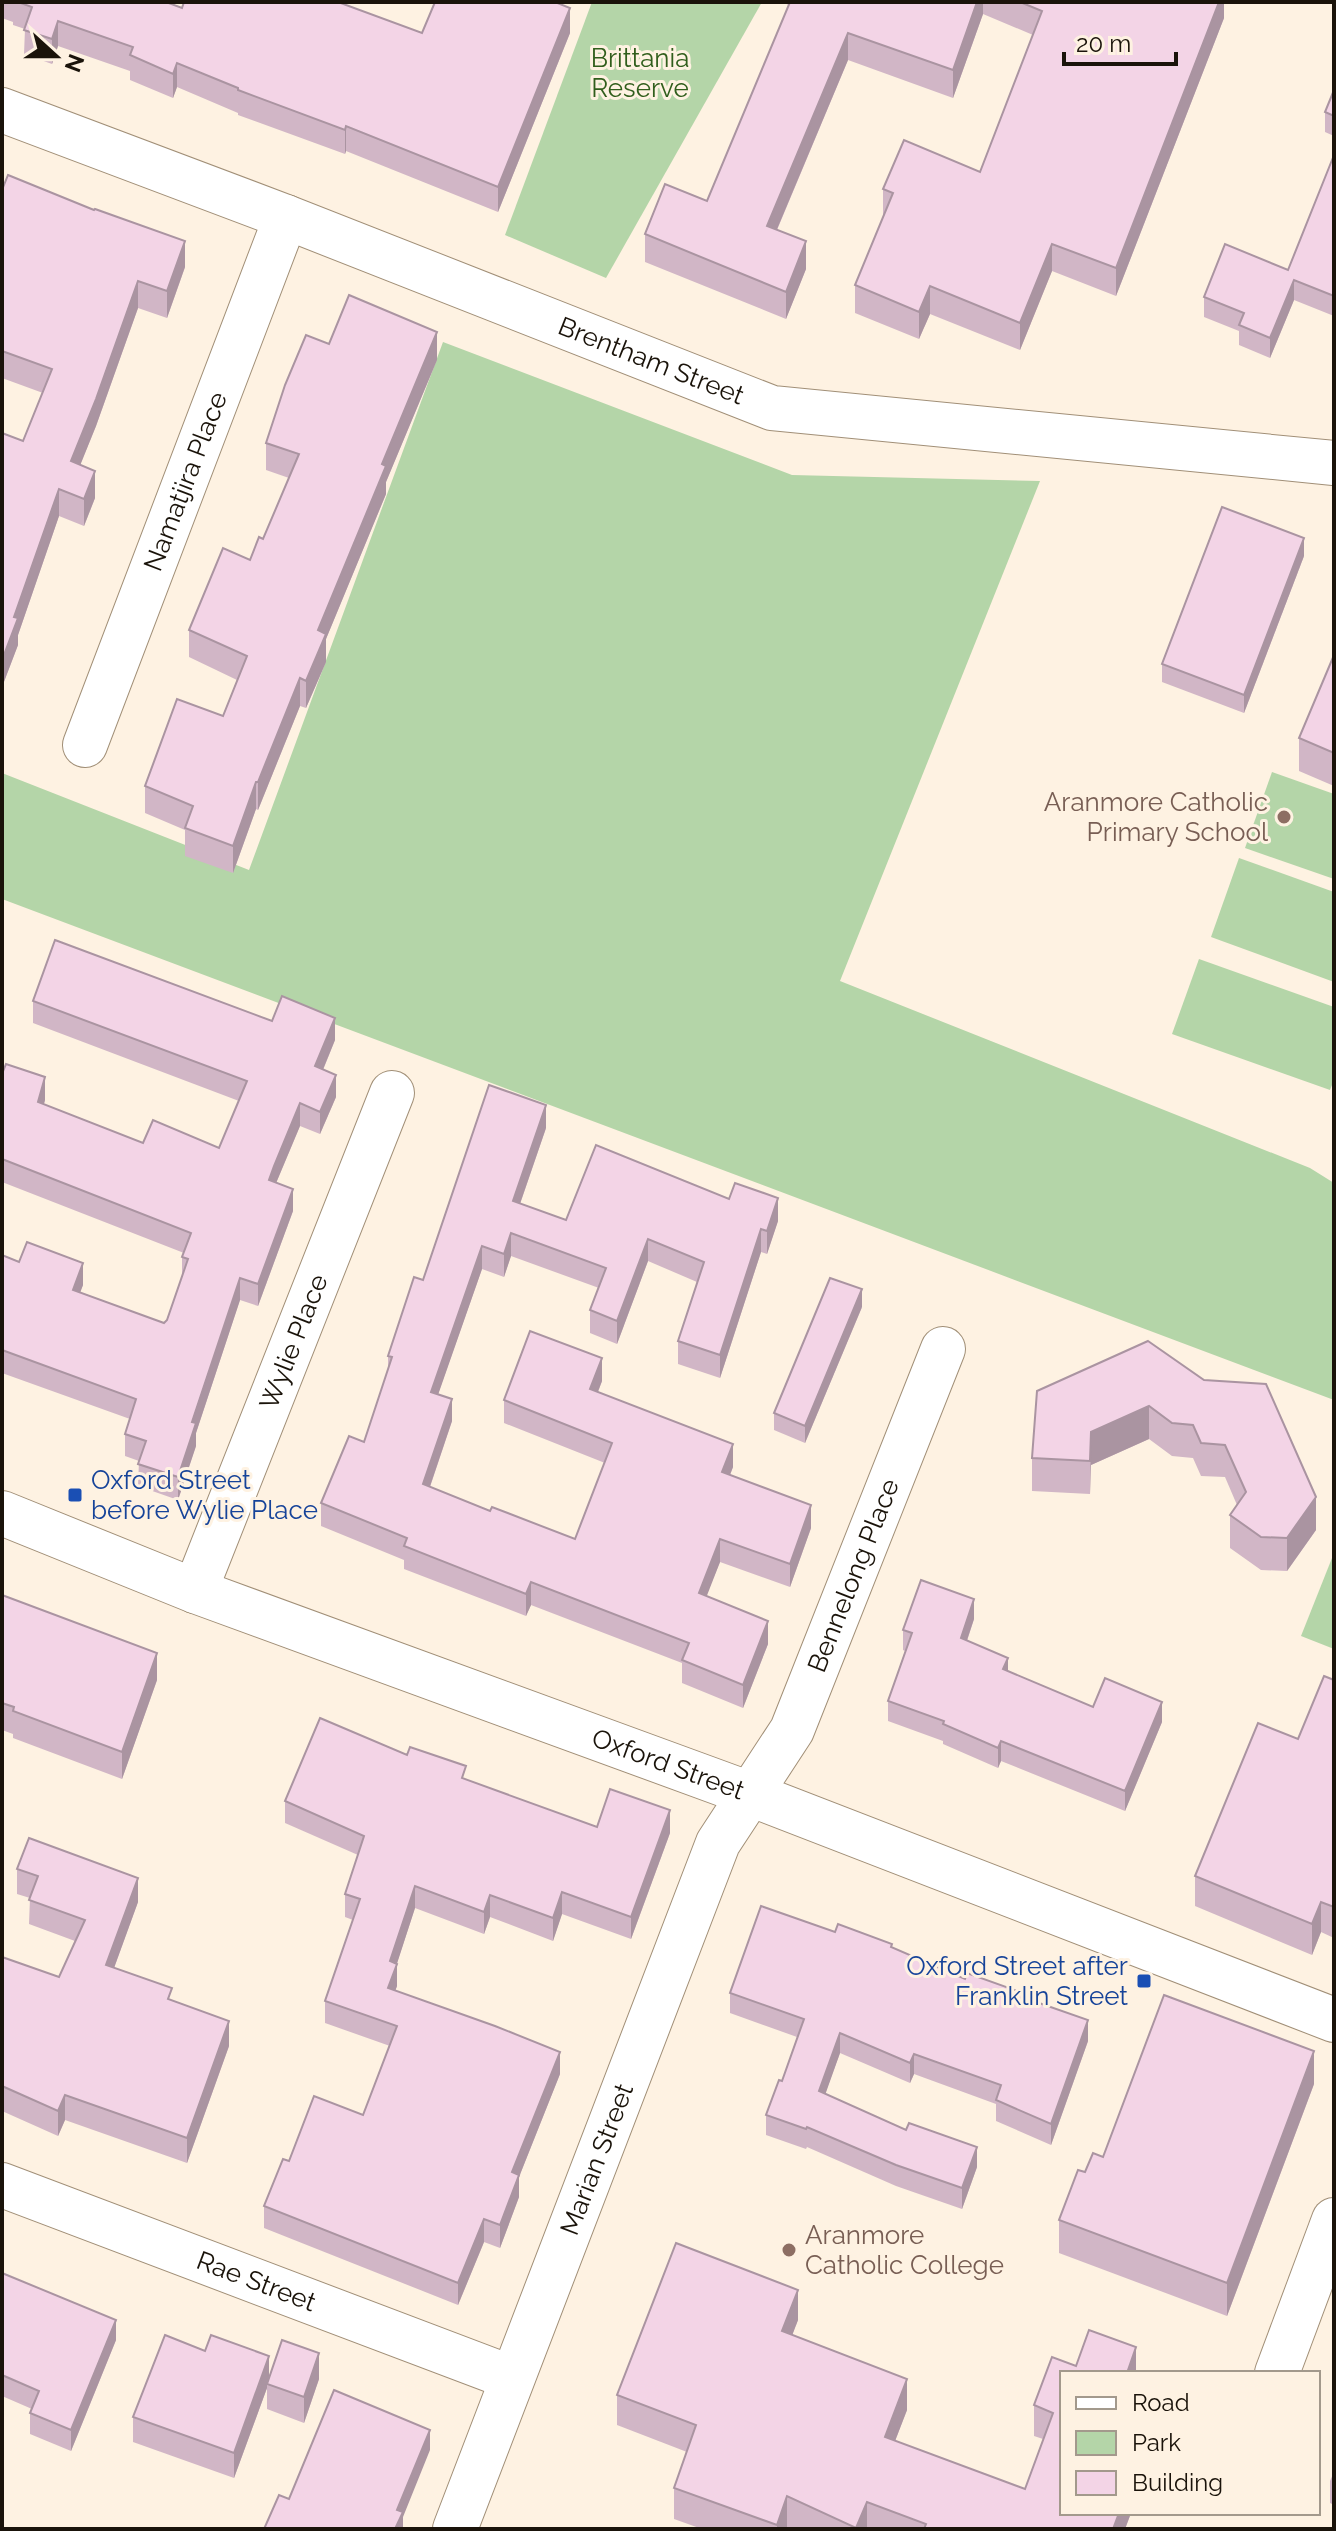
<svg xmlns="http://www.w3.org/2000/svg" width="1336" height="2531" viewBox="0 0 1336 2531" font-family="Raleway,sans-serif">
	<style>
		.green { fill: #b4d5a8 }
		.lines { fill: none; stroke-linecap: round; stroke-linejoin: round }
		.minor-casing { stroke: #a18f77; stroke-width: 46 }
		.major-casing { stroke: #a18f77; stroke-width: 46 }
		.minor { stroke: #fff; stroke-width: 44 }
		.major { stroke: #fff; stroke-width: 44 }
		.wall { fill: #d1b6c6 }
		.shaded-wall { fill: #aa94a1 }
		.building { fill: #f3d4e6; stroke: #aa94a1; stroke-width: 2 }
		.education-dot { fill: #8d6e63; stroke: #fef2e2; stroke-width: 3 }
		.transit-dot { fill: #1a4fb4; stroke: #fef2e2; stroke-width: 3 }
		.labels { text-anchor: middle; stroke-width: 6; stroke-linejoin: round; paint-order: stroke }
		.park-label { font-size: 26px; fill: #305e1c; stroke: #fef2e2 }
		.street-label { font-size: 26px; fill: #1a130a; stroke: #fef2e2 }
		.education-label { font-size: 26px; fill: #785e54; stroke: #fef2e2; text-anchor: end }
		.transit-label { font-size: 26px; fill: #164399; stroke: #fef2e2; text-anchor: start }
	</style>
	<rect width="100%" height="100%" fill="#fef2e2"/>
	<!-- green -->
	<g class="green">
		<polygon points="592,2 762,2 606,278 505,235"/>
		<polygon points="443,342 792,475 1040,481 840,981 1310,1168 1334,1183 1334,1400 2,899 2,773 249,870"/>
		<polygon points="1272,772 1334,794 1334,879 1245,848"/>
		<polygon points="1239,858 1334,892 1334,982 1211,937"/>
		<polygon points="1199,959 1334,1007 1334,1080 1330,1090 1172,1034"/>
		<polygon points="1334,1553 1334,1649 1301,1636"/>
	</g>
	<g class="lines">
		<!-- minor casing -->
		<g class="minor-casing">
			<g id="minor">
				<path id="s1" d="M2,110L286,217L772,408L1334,463"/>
				<path id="s2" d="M85,745L286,217"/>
				<path id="s3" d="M195,1591L392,1093"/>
				<path id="s4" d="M2,2185L512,2378"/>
				<polyline points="1277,2373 1334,2220"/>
				<path id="s5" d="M455,2529L718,1843L792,1730L943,1349"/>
			</g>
		</g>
		<!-- major casing -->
		<g class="major-casing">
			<g id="major">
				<path id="s6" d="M2,1513L195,1591L750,1794L1334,2020"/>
			</g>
		</g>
		<!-- minor -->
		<use href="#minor" class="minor"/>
		<!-- major -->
		<use href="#major" class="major"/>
	</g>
	<!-- wall -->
	<g class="wall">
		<polygon points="2,2 166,2 182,8 422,33 570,33 498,212 346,151 345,154 238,115 238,113 177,87 173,98 130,80 130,71 58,46 52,64 24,54 25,29 13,25 13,22 2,18"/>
		<polygon points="781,2 1224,2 1224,18 1116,296 1052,271 1020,350 930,314 919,339 855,313 855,285 883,217 883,189 980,172 1033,35 983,14 953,98 848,60 777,230 806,269 786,319 645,262 645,234 707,201 789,5"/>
		<polygon points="1334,90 1334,136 1325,132 1325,112"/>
		<polygon points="1334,155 1334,316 1294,300 1270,358 1239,345 1239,331 1204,317 1204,297 1288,270"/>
		<polygon points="2,190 185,267 167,318 138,308 96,426 80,465 95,498 84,526 59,516 18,635 18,645 2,687 23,441 43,393 2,378"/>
		<polygon points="329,344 437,360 386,482 386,494 326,639 326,662 306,708 300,706 258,810 256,809 233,873 185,856 185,830 145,813 145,786 223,716 237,680 189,657 189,630 250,560 263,539 289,478 266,470 266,443"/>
		<polygon points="1304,556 1244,713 1162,682 1162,664"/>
		<polygon points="1334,655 1334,786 1299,771 1299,738"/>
		<polygon points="33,1001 272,1021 335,1040 323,1070 336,1097 320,1134 300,1126 276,1183 293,1211 258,1306 240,1300 196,1433 196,1446 178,1500 138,1486 139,1461 125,1456 125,1434 130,1419 2,1373 2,1255 83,1285 80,1292 164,1323 167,1320 182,1276 182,1257 184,1253 2,1182 2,1074 45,1100 44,1104 143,1143 219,1148 239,1101 33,1023"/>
		<polygon points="546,1128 520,1204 566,1220 778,1221 767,1254 761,1252 720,1378 678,1364 678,1341 697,1282 648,1261 617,1344 590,1333 590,1310 599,1288 511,1256 504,1277 482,1269 438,1394 452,1421 430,1487 490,1511 575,1539 605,1463 504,1423 504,1400 602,1381 598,1392 733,1467 730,1475 811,1528 790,1587 720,1562 706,1596 768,1644 743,1708 682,1683 682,1663 531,1605 526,1616 404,1569 404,1560 321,1526 321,1503 364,1442 388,1371 388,1356 423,1280"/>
		<polygon points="862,1307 805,1443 774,1430 774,1413"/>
		<polygon points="1148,1341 1316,1530 1287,1571 1261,1570 1230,1548 1230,1515 1237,1505 1225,1477 1201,1476 1193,1458 1172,1456 1149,1439 1091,1465 1090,1494 1032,1491 1032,1458"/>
		<polygon points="2,1595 157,1680 122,1779 13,1738 13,1734 2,1730"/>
		<polygon points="974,1619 967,1641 1008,1671 1093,1707 1162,1722 1125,1811 1001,1761 998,1768 943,1744 943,1741 888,1721 888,1701 905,1651 903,1650 903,1630"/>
		<polygon points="1334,1680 1334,1938 1321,1932 1312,1955 1195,1906 1195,1876 1298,1739"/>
		<polygon points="466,1780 597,1827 670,1833 631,1939 562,1914 553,1941 490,1917 484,1934 415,1908 397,1963 397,1986 395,1991 560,2074 519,2177 519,2197 500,2248 484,2242 458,2305 264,2228 264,2206 289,2161 363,2115 390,2046 325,2023 325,2001 353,1920 345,1917 345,1894 358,1855 285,1823 285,1801"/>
		<polygon points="17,1869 138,1902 114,1968 172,2001 229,2046 187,2163 65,2120 58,2136 2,2111 2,1957 59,1977 75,1941 29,1924 30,1898 17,1894"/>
		<polygon points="835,1932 892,1947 965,1979 1023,1998 1088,2041 1051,2145 996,2121 996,2104 914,2074 910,2083 840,2053 825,2094 977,2167 962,2209 896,2186 807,2147 806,2149 766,2135 766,2115 782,2081 797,2037 730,2013 730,1993"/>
		<polygon points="1314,2084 1227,2316 1059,2253 1059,2220 1085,2172 1103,2157"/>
		<polygon points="676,2243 798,2290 798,2320 792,2335 907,2379 907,2410 895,2441 1025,2489 1043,2439 1034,2436 1034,2405 1052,2357 1076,2366 1089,2330 1136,2347 1136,2373 1062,2373 1062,2513 1131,2513 1125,2529 791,2529 787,2527 786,2529 702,2529 674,2519 674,2488 687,2452 617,2425 617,2395"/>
		<polygon points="2,2273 116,2340 71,2451 30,2434 30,2413 32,2409 2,2396"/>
		<polygon points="205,2351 269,2377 319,2379 304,2423 267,2409 267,2388 234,2478 133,2442 133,2417"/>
		<polygon points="1334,2472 1334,2505 1330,2503 1330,2481"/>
	</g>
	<!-- shaded-wall -->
	<g class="shaded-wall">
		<polygon points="977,2 983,2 983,14 953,98 953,70"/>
		<polygon points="1219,2 1224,2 1224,18 1116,296 1116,268"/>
		<polygon points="570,8 570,33 498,212 498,187"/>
		<polygon points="58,21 58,46 52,64 52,39"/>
		<polygon points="848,33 848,60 767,253 767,226"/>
		<polygon points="177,63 177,87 173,98 173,74"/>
		<polygon points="346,126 346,151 345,154 345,130"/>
		<polygon points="185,241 185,267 167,318 167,291"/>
		<polygon points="806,241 806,269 786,319 786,292"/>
		<polygon points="1052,244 1052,271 1020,350 1020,323"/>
		<polygon points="1294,280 1294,300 1270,358 1270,338"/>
		<polygon points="138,281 138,308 96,426 71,488 71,461"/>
		<polygon points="930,286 930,314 919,339 919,312"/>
		<polygon points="437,332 437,360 386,482 386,494 326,639 326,662 306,708 306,681 318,630 382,464"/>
		<polygon points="95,471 95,498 84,526 84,499"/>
		<polygon points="59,489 59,516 18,635 18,645 2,687 2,660 14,617"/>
		<polygon points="1304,538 1304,556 1244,713 1244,695"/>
		<polygon points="300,678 300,706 258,810 258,782"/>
		<polygon points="256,782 256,809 233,873 233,846"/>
		<polygon points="335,1018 335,1040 315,1089 315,1066"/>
		<polygon points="336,1075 336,1097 320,1134 320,1112"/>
		<polygon points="45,1077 45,1100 38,1124 38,1102"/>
		<polygon points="300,1103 300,1126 274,1188 269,1180 274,1166"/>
		<polygon points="546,1105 546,1128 513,1224 513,1201"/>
		<polygon points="293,1189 293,1211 258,1306 258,1284"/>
		<polygon points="778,1198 778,1221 767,1254 767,1231"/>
		<polygon points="761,1229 761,1252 720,1378 720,1355"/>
		<polygon points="511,1233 511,1256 504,1277 504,1254"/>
		<polygon points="648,1239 648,1261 617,1344 617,1321"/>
		<polygon points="482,1246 482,1269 431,1415 431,1392"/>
		<polygon points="83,1263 83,1285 73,1312 73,1290"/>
		<polygon points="240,1278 240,1300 196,1433 196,1446 178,1500 178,1477 192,1422"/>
		<polygon points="862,1289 862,1307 805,1443 805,1426"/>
		<polygon points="602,1358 602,1381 590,1412 590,1389"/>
		<polygon points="452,1399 452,1421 423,1507 423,1484"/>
		<polygon points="1149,1406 1149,1439 1091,1465 1090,1494 1091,1432"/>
		<polygon points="733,1444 733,1467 722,1495 722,1472"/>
		<polygon points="1316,1497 1316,1530 1287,1571 1287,1538"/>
		<polygon points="811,1505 811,1528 790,1587 790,1564"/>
		<polygon points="720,1539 720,1562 699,1616 699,1593"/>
		<polygon points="531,1582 531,1605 526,1616 526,1594"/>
		<polygon points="974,1599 974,1619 961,1658 961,1638"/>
		<polygon points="768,1621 768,1644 743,1708 743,1685"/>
		<polygon points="157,1653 157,1680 122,1779 122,1752"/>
		<polygon points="1008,1658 1008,1678 1003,1669"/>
		<polygon points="1162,1702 1162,1722 1125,1811 1125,1791"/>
		<polygon points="1001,1741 1001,1761 998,1768 998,1748"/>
		<polygon points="670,1810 670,1833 631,1939 631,1917"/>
		<polygon points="138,1878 138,1902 106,1990 106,1965"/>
		<polygon points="415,1886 415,1908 391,1982 397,1964 397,1986 388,2011 390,1961"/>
		<polygon points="562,1892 562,1914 553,1941 553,1918"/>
		<polygon points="490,1895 490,1917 484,1934 484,1912"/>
		<polygon points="1321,1902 1321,1932 1312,1955 1312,1924"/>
		<polygon points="1088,2020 1088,2041 1051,2145 1051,2124"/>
		<polygon points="229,2021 229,2046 187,2163 187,2138"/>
		<polygon points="840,2033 840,2053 819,2112 819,2091"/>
		<polygon points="1314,2051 1314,2084 1227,2316 1227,2283"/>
		<polygon points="560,2052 560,2074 519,2177 519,2197 500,2248 500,2225 512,2172"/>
		<polygon points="914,2054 914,2074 910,2083 910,2063"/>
		<polygon points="65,2095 65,2120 58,2136 58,2111"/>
		<polygon points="977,2147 977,2167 962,2209 962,2188"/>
		<polygon points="484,2219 484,2242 458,2305 458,2283"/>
		<polygon points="798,2290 798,2320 782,2362 782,2331"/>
		<polygon points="116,2320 116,2340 71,2451 71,2430"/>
		<polygon points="1136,2347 1136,2373 1127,2373"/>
		<polygon points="319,2353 319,2379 304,2423 304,2397"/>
		<polygon points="269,2356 269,2381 267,2384 267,2388 234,2478 234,2453"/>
		<polygon points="907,2379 907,2410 885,2467 885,2437"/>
		<polygon points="430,2430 430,2450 403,2517 403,2529 395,2529 397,2510"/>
		<polygon points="787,2496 787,2527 786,2529 777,2529 777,2525"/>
		<polygon points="867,2502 867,2529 856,2529 856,2528"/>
		<polygon points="1119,2513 1131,2513 1125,2529 1113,2529"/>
	</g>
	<!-- building -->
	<g class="building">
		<polygon points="18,2 166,2 182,8 184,2 338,2 422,33 435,2 555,2 570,8 498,187 346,126 345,130 238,90 238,88 177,63 173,74 130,55 133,47 58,21 52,39 24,30 32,7"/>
		<polygon points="790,2 977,2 953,70 848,33 767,226 806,241 786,292 645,234 665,184 707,201"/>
		<polygon points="1020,2 1219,2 1116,268 1052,244 1020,323 930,286 919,312 855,285 893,193 883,189 904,140 980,172 1042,11"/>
		<polygon points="1334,90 1334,116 1325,112"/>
		<polygon points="1334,155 1334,296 1294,280 1270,338 1239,325 1244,313 1204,297 1225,244 1288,270"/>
		<polygon points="8,175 94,210 95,209 185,241 167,291 138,281 96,399 71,461 95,471 84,499 59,489 14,617 18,618 2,660 2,433 23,441 52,369 2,351 2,190"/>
		<polygon points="349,295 437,332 382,464 386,466 318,630 326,634 306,681 300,678 258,782 256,782 233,846 185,828 193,806 145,786 177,699 223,716 247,656 189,630 223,548 250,560 259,537 263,539 299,454 266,443 285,385 306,335 329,344"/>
		<polygon points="1222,507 1304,538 1244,695 1162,664"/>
		<polygon points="1334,655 1334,753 1299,738"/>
		<polygon points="55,940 272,1021 282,996 335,1018 315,1066 336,1075 320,1112 300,1103 274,1166 269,1180 293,1189 258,1284 240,1278 192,1422 196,1423 178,1477 138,1464 146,1441 125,1434 136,1399 2,1350 2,1255 19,1262 27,1242 83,1263 73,1290 164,1323 167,1320 188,1259 182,1257 191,1233 2,1159 2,1074 6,1064 45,1077 38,1102 143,1143 153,1120 219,1148 247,1081 33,1001"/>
		<polygon points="489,1085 546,1105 513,1201 566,1220 596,1145 729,1199 735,1183 778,1198 767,1231 761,1229 720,1355 678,1341 704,1262 648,1239 617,1321 590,1310 606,1268 511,1233 504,1254 482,1246 431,1392 452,1399 423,1484 490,1511 492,1507 575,1539 612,1443 504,1400 530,1331 602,1358 590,1389 733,1444 722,1472 811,1505 790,1564 720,1539 699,1593 768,1621 743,1685 682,1660 689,1643 531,1582 526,1594 404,1546 407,1538 321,1503 349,1436 364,1442 392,1357 388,1356 414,1277 423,1280"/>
		<polygon points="830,1278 862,1289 805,1426 774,1413"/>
		<polygon points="1148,1341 1204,1380 1266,1384 1316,1497 1287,1538 1261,1537 1230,1515 1246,1492 1225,1445 1201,1443 1193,1425 1172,1423 1149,1406 1091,1432 1090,1461 1032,1458 1037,1391"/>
		<polygon points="921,1580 974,1599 961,1638 1008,1658 1003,1669 1093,1707 1105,1678 1162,1702 1125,1791 1001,1741 998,1748 943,1724 944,1721 888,1701 912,1633 903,1630"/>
		<polygon points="2,1595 157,1653 122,1752 13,1711 14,1707 2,1703"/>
		<polygon points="1324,1676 1334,1680 1334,1907 1321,1902 1312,1924 1195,1876 1258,1723 1298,1739"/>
		<polygon points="320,1718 407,1755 410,1747 466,1766 462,1778 597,1827 610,1789 670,1810 631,1917 562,1892 553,1918 490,1895 484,1912 415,1886 390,1961 397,1964 388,1988 495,2026 560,2052 512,2172 519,2175 500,2225 484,2219 458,2283 264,2206 283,2159 289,2161 314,2096 363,2115 397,2026 325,2001 360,1899 345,1894 364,1836 285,1801"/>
		<polygon points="29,1838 138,1878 106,1965 172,1988 168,1999 229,2021 187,2138 65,2095 58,2111 2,2086 2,1957 59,1977 85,1920 29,1900 38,1876 17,1869"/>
		<polygon points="761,1906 835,1932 838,1924 892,1944 891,1947 965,1979 967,1973 1023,1993 1022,1997 1088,2020 1051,2124 996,2100 1001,2085 914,2054 910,2063 840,2033 819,2091 906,2130 909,2123 977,2147 962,2188 896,2165 807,2127 806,2129 766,2115 779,2080 782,2081 804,2019 730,1993"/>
		<polygon points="1164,1995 1314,2051 1227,2283 1059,2220 1078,2170 1085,2172 1093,2153 1103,2157"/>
		<polygon points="676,2243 798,2290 782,2331 907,2379 885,2437 1025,2489 1053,2413 1034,2405 1052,2357 1076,2366 1089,2330 1136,2347 1127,2373 1062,2373 1062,2513 1119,2513 1113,2529 924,2529 926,2524 867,2502 856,2528 787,2496 777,2525 674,2488 696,2425 617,2395"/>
		<polygon points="2,2273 116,2320 71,2430 30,2413 39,2391 2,2375"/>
		<polygon points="165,2335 205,2351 211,2335 269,2356 234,2453 133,2417"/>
		<polygon points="282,2340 319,2353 304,2397 267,2384"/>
		<polygon points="334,2390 430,2430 397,2510 403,2512 395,2529 264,2529 279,2495 289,2499"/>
	</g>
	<!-- markers -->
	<g class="education-dot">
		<circle cx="1284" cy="817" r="8"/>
		<circle cx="789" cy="2250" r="8"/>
	</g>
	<g class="transit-dot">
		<rect x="67" y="1487" width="16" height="16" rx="4"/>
		<rect x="1136" y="1973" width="16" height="16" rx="4"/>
	</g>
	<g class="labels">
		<!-- park labels -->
		<g class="park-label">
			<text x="640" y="67">Brittania<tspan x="640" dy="30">Reserve</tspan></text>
		</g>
		<!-- street labels -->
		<g class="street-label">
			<text dy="9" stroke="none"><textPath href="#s1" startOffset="696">Brentham Street</textPath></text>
			<text dy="9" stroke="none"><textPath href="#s2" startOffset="282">Namatjira Place</textPath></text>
			<text dy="9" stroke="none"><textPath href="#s3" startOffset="268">Wylie Place</textPath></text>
			<text dy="9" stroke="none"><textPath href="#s5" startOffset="1036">Bennelong Place</textPath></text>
			<text dy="9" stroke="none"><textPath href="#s6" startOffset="712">Oxford Street</textPath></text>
			<text dy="9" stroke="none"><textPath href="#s5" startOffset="396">Marian Street</textPath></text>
			<text dy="9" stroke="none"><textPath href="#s4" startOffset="272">Rae Street</textPath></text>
		</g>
		<!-- education labels -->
		<g class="education-label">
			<text x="1268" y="811">Aranmore Catholic<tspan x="1268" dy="30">Primary School</tspan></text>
			<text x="805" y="2244" text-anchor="start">Aranmore<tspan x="805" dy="30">Catholic College</tspan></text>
		</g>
		<!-- transit labels -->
		<g class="transit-label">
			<text x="91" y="1489">Oxford Street<tspan x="91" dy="30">before Wylie Place</tspan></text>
			<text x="1128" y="1975" text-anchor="end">Oxford Street after<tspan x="1128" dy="30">Franklin Street</tspan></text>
		</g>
	</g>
	<!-- border -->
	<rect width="1336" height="2531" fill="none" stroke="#1a130a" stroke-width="8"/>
	<!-- legend -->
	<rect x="1060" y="2371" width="260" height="144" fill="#fef2e2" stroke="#a3998c" stroke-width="2"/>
	<rect x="1076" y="2397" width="40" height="12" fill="#ffffff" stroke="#a3998c" stroke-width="2"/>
	<text x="1132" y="2411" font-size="24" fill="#1a130a">Road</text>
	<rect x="1076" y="2431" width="40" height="24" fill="#b4d5a8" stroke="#a3998c" stroke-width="2"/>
	<text x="1132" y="2451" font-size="24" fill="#1a130a">Park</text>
	<rect x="1076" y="2471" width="40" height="24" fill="#f3d4e6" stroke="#a3998c" stroke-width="2"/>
	<text x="1132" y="2491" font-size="24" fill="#1a130a">Building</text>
	<!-- north arrow -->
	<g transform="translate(56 56) rotate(111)" stroke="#fef2e2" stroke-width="6" paint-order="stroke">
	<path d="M0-6L14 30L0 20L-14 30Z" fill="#1a130a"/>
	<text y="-12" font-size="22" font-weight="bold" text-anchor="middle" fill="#1a130a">N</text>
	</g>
	<!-- scale -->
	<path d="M1064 52v12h112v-12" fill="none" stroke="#1a130a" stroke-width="4"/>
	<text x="1076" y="52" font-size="24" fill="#1a130a" stroke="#fef2e2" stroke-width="6" paint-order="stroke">20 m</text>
</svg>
